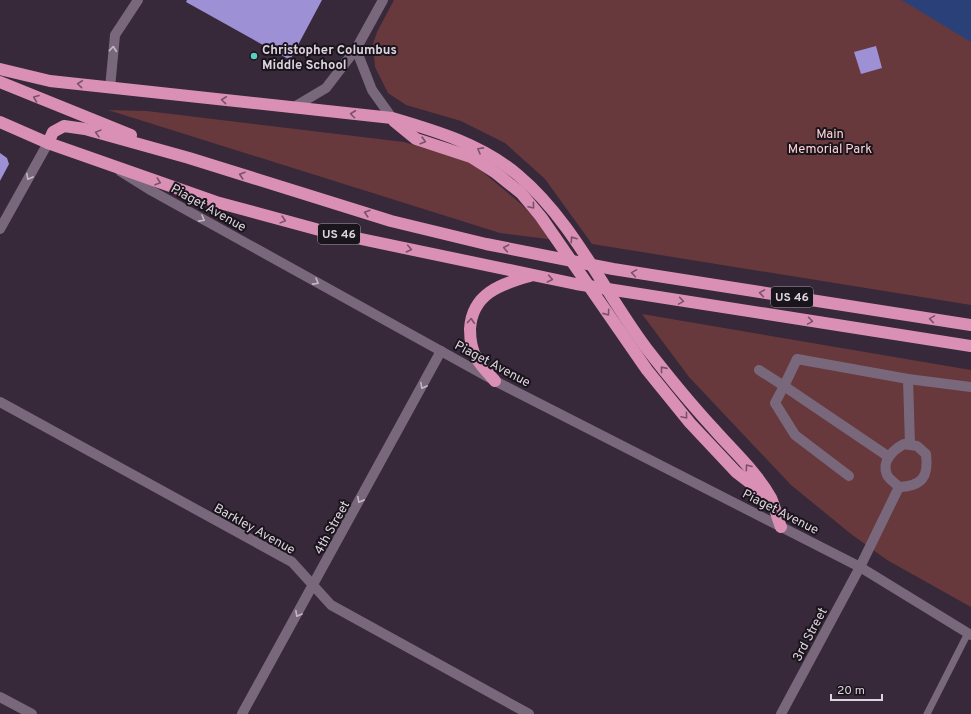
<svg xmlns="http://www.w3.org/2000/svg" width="971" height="714" viewBox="0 0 971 714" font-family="Overpass,sans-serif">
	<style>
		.green { fill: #67393c }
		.water { fill: #294079 }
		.building { fill: #9e90d5 }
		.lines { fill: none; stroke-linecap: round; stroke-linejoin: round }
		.lane { stroke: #79687c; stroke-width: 7 }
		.street { stroke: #79687c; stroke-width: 10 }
		.secondary { stroke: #79687c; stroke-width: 10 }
		.highway { stroke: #da90b5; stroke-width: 12 }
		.oneway { stroke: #c4b8c6 }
		.oneway2 { stroke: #7a5268 }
		.poi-dot { fill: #5acebd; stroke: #1a141c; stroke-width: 1.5 }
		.labels { text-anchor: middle; stroke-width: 4; stroke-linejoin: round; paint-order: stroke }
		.shield { fill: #1a141c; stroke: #a29aa4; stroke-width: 1 }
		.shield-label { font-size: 12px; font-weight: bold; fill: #ddd3de }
		.poi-label { font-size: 13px; font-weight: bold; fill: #ddd3de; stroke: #1a141c; text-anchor: start }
		.park-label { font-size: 13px; fill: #ffd1d2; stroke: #1a141c }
		.street-label { font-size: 13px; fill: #ddd3de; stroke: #1a141c }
	</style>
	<rect width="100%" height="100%" fill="#37283a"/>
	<!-- green -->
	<g class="green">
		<polygon points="394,0 971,0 971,305 592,244 545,179 505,143 461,121 406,105 388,93 375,67 373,44 377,32"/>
		<polygon points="108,110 147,111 404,142 472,163 521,204 555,240 500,233"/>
		<polygon points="642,314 971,370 971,607 887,560 851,534 791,485 689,377"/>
	</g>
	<!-- water -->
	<polygon class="water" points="901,0 971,0 971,42 905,2"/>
	<!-- building -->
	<g class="building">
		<polygon points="187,0 322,0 290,60 186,2"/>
		<polygon points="876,46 882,68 861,74 854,52"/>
		<polygon points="0,153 7,158 9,164 0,181"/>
	</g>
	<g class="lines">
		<!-- lane -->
		<polyline class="lane" points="927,714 968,633"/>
		<!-- street -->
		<g class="street">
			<polyline points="383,0 356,49 372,90 392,118"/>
			<polyline points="110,88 115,35 138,0"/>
			<polyline points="294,107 326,88 356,49"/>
			<polyline points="0,229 48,143"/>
			<polyline points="759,370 784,386 775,403 795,435 849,476"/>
			<polyline points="0,402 292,562 331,605 529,714"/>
			<path d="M904,444L917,446L926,454C929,477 922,486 899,487C896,484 889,479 887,475C881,461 893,450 904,444Z"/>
			<polyline points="910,445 908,379 971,387"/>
			<polyline points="889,457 784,386 797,359 908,379"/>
			<polyline points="860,567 899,487"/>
			<polyline points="0,697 32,714"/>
			<polyline points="242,714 441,351"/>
		</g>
		<!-- secondary -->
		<g class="secondary">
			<polyline points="120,171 152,191 495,381 860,567 971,635"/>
			<polyline points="781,714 860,567"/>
		</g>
		<!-- highway -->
		<g class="highway">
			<path d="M0,69L50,81L392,118C436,131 481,144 518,175C573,221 604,292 647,349C668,376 690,403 713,428C733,451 756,471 771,498C775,507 777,517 781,527"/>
			<polyline points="0,82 131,135"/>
			<polyline points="394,121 416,139 471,157 496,173 521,193 541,217 647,370 690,423 736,472 762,492"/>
			<polyline points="0,122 48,143 216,202 323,231 576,284 971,346"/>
			<polyline points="48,143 53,132 64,126 85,129 189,158 391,221 486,244 613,269 971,325"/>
			<path d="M495,381C489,374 482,367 477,359C472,351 470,338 470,329C472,294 500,284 530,276"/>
		</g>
	</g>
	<!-- one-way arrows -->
	<defs><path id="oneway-chevron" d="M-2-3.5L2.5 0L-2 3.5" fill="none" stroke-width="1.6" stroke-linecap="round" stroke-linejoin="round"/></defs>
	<g class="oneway">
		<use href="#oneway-chevron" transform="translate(113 49) rotate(-85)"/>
		<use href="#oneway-chevron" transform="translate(29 177) rotate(119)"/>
		<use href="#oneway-chevron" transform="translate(202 219) rotate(29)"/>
		<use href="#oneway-chevron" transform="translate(316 282) rotate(29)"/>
		<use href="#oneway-chevron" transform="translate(423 386) rotate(119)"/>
		<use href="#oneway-chevron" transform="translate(360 500) rotate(119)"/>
		<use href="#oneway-chevron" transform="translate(298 614) rotate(119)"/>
	</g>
	<g class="oneway2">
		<use href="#oneway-chevron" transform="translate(80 84) rotate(-174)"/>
		<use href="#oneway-chevron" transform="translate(36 98) rotate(-159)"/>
		<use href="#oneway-chevron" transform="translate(224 100) rotate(-174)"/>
		<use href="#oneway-chevron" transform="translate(353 114) rotate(-173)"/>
		<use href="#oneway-chevron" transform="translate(98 133) rotate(-165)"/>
		<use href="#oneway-chevron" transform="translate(423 141) rotate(16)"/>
		<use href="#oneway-chevron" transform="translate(480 150) rotate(-151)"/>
		<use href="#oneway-chevron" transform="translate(242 175) rotate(-162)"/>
		<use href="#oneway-chevron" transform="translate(158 182) rotate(19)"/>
		<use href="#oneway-chevron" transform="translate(532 206) rotate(50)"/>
		<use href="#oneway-chevron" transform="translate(367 213) rotate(-163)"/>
		<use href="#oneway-chevron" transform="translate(283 220) rotate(15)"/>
		<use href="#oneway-chevron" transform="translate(573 239) rotate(-124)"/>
		<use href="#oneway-chevron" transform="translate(506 248) rotate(-169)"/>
		<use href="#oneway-chevron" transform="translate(409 249) rotate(12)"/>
		<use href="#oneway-chevron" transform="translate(634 273) rotate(-171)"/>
		<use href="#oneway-chevron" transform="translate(550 279) rotate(11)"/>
		<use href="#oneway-chevron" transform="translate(762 293) rotate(-171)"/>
		<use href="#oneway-chevron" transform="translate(681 301) rotate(9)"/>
		<use href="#oneway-chevron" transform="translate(607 313) rotate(55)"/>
		<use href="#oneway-chevron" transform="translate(932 319) rotate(-171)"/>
		<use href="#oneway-chevron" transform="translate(471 321) rotate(-86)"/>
		<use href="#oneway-chevron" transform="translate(810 321) rotate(9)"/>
		<use href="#oneway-chevron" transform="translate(663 369) rotate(-129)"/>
		<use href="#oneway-chevron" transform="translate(685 416) rotate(50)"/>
		<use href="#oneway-chevron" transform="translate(748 467) rotate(-126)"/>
	</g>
	<!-- markers -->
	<circle class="poi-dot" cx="254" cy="56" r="4"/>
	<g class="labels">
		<!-- shield labels -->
		<g class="shield">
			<rect x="318" y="224" width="42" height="20" rx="3"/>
			<rect x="771" y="287" width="42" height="20" rx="3"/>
		</g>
		<g class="shield-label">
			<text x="339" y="238">US 46</text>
			<text x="792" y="301">US 46</text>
		</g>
		<!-- poi labels -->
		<g class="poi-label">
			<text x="262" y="54">Christopher Columbus<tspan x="262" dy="15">Middle School</tspan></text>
		</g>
		<!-- park labels -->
		<g class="park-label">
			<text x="830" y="138">Main<tspan x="830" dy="15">Memorial Park</tspan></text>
		</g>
		<!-- street labels -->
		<g class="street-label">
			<text transform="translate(209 207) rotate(29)" y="5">Piaget Avenue</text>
			<text transform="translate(493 363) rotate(28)" y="5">Piaget Avenue</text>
			<text transform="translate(781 511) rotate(27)" y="5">Piaget Avenue</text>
			<text transform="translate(331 527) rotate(-61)" y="5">4th Street</text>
			<text transform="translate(255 528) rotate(29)" y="5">Barkley Avenue</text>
			<text transform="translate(809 634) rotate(-62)" y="5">3rd Street</text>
		</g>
	</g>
	<!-- scale -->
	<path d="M831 694v6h51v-6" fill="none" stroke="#ddd3de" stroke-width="2"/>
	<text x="837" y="694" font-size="12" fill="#ddd3de" stroke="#1a141c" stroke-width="3" paint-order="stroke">20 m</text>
</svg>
